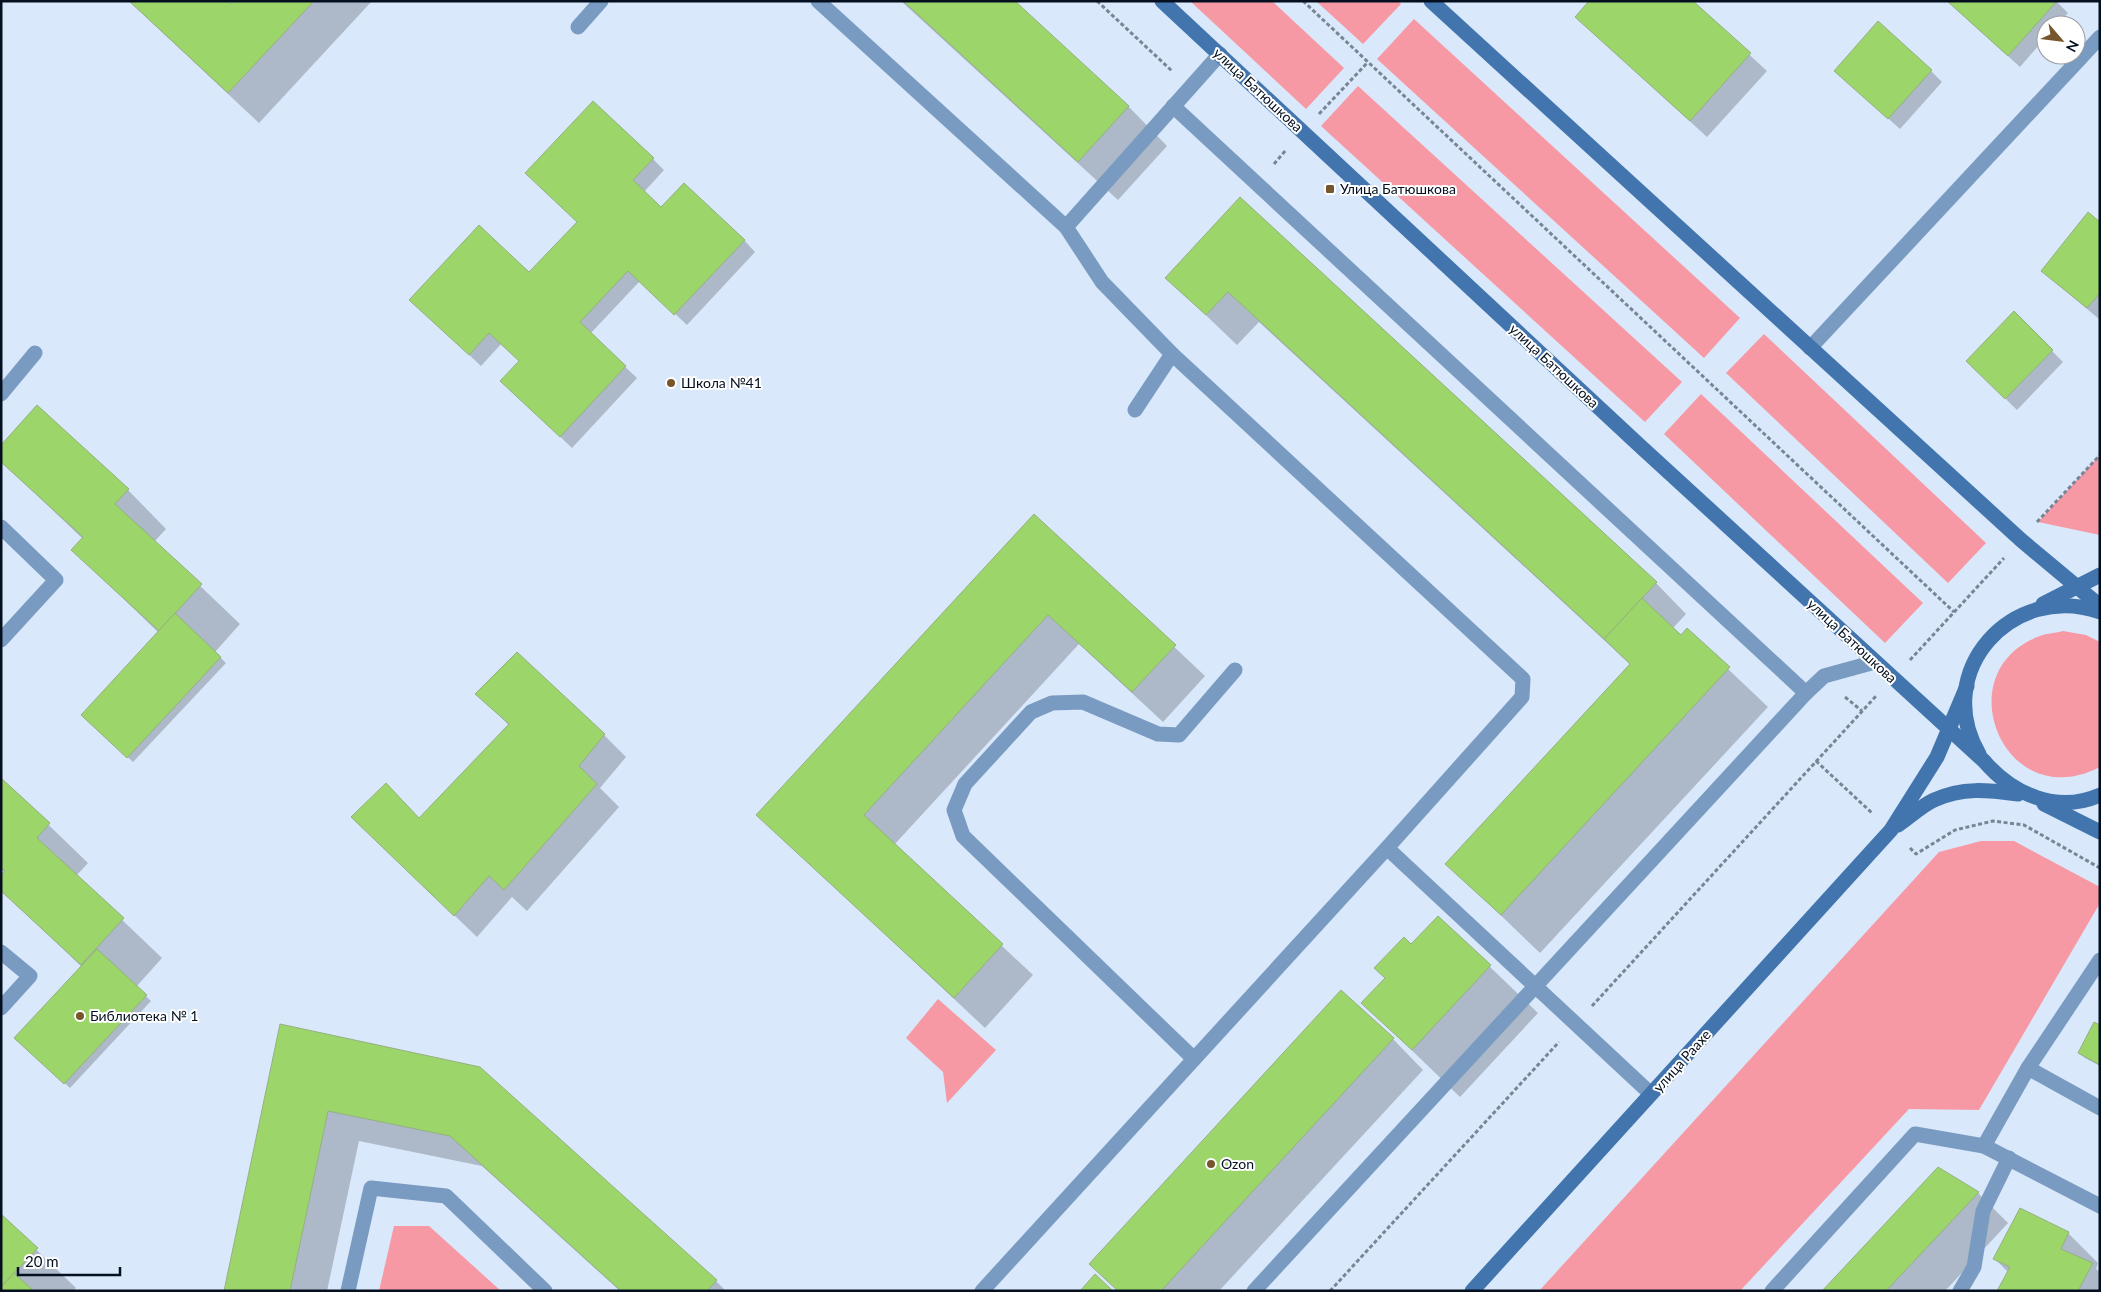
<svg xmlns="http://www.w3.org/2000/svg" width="2101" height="1292" viewBox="0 0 2101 1292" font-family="Lato,sans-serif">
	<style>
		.green { fill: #f799a5 }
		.shadow { fill: #0003 }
		.building { fill: #9cd56a; stroke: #95b080 }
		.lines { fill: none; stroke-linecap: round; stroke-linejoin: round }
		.path { stroke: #788596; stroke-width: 3; stroke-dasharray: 4 2.5; stroke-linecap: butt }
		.lane { stroke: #7a9bc1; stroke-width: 15 }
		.street { stroke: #7a9bc1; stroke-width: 15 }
		.secondary { stroke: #4275ad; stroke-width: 15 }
		.poi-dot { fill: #76562c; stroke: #fff; stroke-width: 2 }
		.labels { text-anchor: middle; stroke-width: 4; stroke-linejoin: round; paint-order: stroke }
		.street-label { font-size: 14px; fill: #04101f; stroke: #fff }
		.poi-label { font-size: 14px; fill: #04101f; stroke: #fff; text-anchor: start }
	</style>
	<rect width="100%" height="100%" fill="#d9e8fa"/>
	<!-- green -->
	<g class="green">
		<polygon points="1190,1 1272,1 1344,68 1306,109"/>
		<polygon points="1316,1 1398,1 1401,4 1363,44"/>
		<polygon points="1414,19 1740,318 1704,358 1377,59"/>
		<polygon points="1358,86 1682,382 1645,422 1321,126"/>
		<polygon points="1764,334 1986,543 1948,583 1726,373"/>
		<polygon points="1701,394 1923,603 1885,643 1664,434"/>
		<polygon points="2100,455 2100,535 2038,522"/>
		<path d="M2063,631L2086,635L2100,642V767C2003,817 1945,670 2040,636C2047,633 2056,633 2063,631Z"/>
		<polygon points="1981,841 2014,841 2100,887 2100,903 1979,1110 1909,1109 1740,1291 1539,1291 1939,852"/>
		<polygon points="938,999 996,1050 947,1103 943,1072 906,1038"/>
		<polygon points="394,1226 429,1226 501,1291 379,1291"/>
	</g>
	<!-- shadow -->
	<g class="shadow">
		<polygon points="129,1 225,1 230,5 233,1 372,1 259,123"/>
		<polygon points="901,1 1013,1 1129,107 1167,146 1118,200"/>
		<polygon points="1691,1 1767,71 1707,137 1576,17"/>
		<polygon points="2056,1 2068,13 2057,25 2046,25 2046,37 2020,67 1956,9"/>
		<polygon points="1931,71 1942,82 1900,129 1847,82"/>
		<polygon points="653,159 664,170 644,192 662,209 744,240 755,252 687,325 640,281 590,334 637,378 572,448 513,392 520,361 502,343 481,366 422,311 530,274"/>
		<polygon points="1240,199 1656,583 1686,614 1673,628 1682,637 1687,630 1768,707 1540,953 1447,864 1631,665 1259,322 1237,345 1167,278"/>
		<polygon points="2100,223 2100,318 2099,319 2042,271"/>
		<polygon points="2014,313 2063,362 2017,410 1967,361"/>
		<polygon points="1,461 128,490 166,529 154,542 240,624 215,652 226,663 133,762 82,715 159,633 73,550 83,539"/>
		<polygon points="1034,515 1205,676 1163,722 1079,644 894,845 1033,975 985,1028 758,815"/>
		<polygon points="477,694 604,735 626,757 600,788 619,807 527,911 512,897 477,937 375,839 419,819 509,725"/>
		<polygon points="1,779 88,863 76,876 162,958 136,987 151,1001 70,1088 16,1038 82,967 1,890 5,873 1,869"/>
		<polygon points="1438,917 1538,1013 1460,1097 1363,1003 1386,978 1411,946"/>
		<polygon points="281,1026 716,1281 726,1291 620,1291 482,1166 359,1141 327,1291 225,1291"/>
		<polygon points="2100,1027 2100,1066 2085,1058 2079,1053"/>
		<polygon points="1393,1039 1423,1070 1219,1291 1118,1291"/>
		<polygon points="1978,1193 2008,1223 1945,1291 1824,1291"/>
		<polygon points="1,1216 76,1288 73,1291 1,1291"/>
		<polygon points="2068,1233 2098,1263 2096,1269 2100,1272 2100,1291 1998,1291 2008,1272 1995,1259"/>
	</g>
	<!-- building -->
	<g class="building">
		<polygon points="129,1 227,1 230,4 232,1 314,1 228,93"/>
		<polygon points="903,1 1015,1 1129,106 1078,162"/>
		<polygon points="1589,1 1693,1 1751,53 1690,121 1575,17"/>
		<polygon points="1947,1 2057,1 2008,56"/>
		<polygon points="1878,21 1932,70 1888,119 1834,71"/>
		<polygon points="593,101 654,158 633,180 661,207 684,183 745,240 674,315 628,271 580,322 626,366 560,437 500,381 519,361 489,333 469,355 409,300 479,225 529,272 577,222 525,173"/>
		<polygon points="1240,197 1657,582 1604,639 1228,292 1206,315 1165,278"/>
		<polygon points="2088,212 2100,222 2100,293 2087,308 2041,271"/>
		<polygon points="2014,311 2053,350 2005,399 1966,361"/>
		<polygon points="37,405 129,489 115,504 202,584 159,631 71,550 83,537 1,462 1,445"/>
		<polygon points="1034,514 1176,645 1132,692 1048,615 864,815 1003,944 954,998 756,815"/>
		<polygon points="1642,598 1681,635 1687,628 1730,667 1501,915 1445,864 1630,664 1604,639"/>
		<polygon points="175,613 221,657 127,758 81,715"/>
		<polygon points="517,652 605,734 579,766 597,784 504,890 489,876 454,916 351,817 386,783 419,818 509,724 475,694"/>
		<polygon points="1,778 50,823 37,838 124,918 81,965 1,891 1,875 5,871 1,868"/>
		<polygon points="1438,916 1491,965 1412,1050 1361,1003 1385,978 1374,968 1404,937 1411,944"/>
		<polygon points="97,949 147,995 64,1084 14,1038"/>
		<polygon points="1341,990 1394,1038 1161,1291 1118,1291 1089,1264"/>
		<polygon points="2094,1022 2100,1025 2100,1065 2078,1053"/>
		<polygon points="280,1024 480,1067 717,1280 707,1291 621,1291 450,1136 328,1111 290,1291 224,1291"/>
		<polygon points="1938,1167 1979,1192 1886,1291 1822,1291"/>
		<polygon points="2020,1208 2069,1232 2061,1249 2093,1263 2078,1291 1997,1291 2010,1267 1993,1259"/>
		<polygon points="1,1214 38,1248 1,1287"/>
		<polygon points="14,1273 34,1291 1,1291 1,1287"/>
		<polygon points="1095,1274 1113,1291 1080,1291"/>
	</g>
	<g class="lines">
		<!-- path -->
		<g class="path">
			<polyline points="1097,1 1172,71"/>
			<polyline points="1303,1 1954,612"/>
			<polyline points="1319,114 1368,62"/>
			<polyline points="1274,164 1286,150"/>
			<polyline points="2037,522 2100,455"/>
			<polyline points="1910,660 2004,558"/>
			<polyline points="1845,697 1862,711"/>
			<polyline points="1816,761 1872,813"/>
			<polyline points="1910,848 1916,854 1955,830 1993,821 2024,825 2100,868"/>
			<polyline points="1592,1006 1877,695"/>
			<polyline points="1330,1291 1559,1042"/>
		</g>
		<!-- lane -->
		<g class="lane">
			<polyline points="818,1 1066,227"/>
			<polyline points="578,27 601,1"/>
			<polyline points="1173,106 1806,693 1824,676 1875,662"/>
			<polyline points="1,394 35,353"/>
			<polyline points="1135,410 1172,354 1102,282 1066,227 1220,54"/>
			<polyline points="1,527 56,580 1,640"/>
			<polyline points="1387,848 1651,1094"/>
			<polyline points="1,952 30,976 1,1008"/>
			<polyline points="1194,1059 963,836 954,810 965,784 1031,712 1052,703 1083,702 1158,734 1179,735 1235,670"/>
			<polyline points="2028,1068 2100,1108"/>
			<polyline points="1984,1146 2100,1206"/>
			<polyline points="348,1291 371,1188 446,1196 545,1291"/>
			<polyline points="982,1291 1387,848 1522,697 1523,679 1172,354"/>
			<polyline points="1254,1291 1806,693"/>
			<polyline points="1772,1291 1915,1134 1984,1146 2028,1068 2100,960"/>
			<polyline points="1960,1291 1974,1267 1983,1211 2009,1158"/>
		</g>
		<!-- street -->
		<polyline class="street" points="1810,348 2100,37"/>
		<!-- secondary -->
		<g class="secondary">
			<path d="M1162,1L1639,445L1984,761C2012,794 2057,814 2100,795"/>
			<polyline points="1431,1 2021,540 2100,606"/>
			<polyline points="2043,604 2100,575"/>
			<path d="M1979,754C1931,672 2012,581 2100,612"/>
			<polyline points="2044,804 2100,832"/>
			<path d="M1898,825C1910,817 1921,806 1934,800C1963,787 1987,790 2018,794"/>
			<polyline points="1472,1291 1891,830 1937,757 1967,686"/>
		</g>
	</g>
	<!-- markers -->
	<g class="poi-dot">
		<rect x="1325" y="184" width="10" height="10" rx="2.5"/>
		<circle cx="671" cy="383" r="5"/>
		<circle cx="80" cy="1016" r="5"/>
		<circle cx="1211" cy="1164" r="5"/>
	</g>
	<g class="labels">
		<!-- street labels -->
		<g class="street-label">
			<text transform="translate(1258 90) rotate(43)" y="5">улица Батюшкова</text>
			<text transform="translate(1554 366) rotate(43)" y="5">улица Батюшкова</text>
			<text transform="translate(1852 641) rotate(43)" y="5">улица Батюшкова</text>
			<text transform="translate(1682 1061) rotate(-48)" y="5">улица Раахе</text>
		</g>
		<!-- poi labels -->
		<g class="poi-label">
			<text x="1340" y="194">Улица Батюшкова</text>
			<text x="681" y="388">Школа №41</text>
			<text x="90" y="1021">Библиотека № 1</text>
			<text x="1221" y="1169">Ozon</text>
		</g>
	</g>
	<!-- border -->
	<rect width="2101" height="1292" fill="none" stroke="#04101f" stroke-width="5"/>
	<!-- north arrow -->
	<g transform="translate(2061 40) rotate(118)"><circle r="24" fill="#ffffff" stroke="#9b9fa5"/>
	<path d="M0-4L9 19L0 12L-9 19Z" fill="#76562c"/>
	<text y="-8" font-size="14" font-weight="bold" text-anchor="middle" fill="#04101f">N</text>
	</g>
	<!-- scale -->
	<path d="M18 1267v8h102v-8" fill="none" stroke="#04101f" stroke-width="2.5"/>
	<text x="25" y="1267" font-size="15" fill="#04101f" stroke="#ffffff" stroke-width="4" paint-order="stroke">20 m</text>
</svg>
